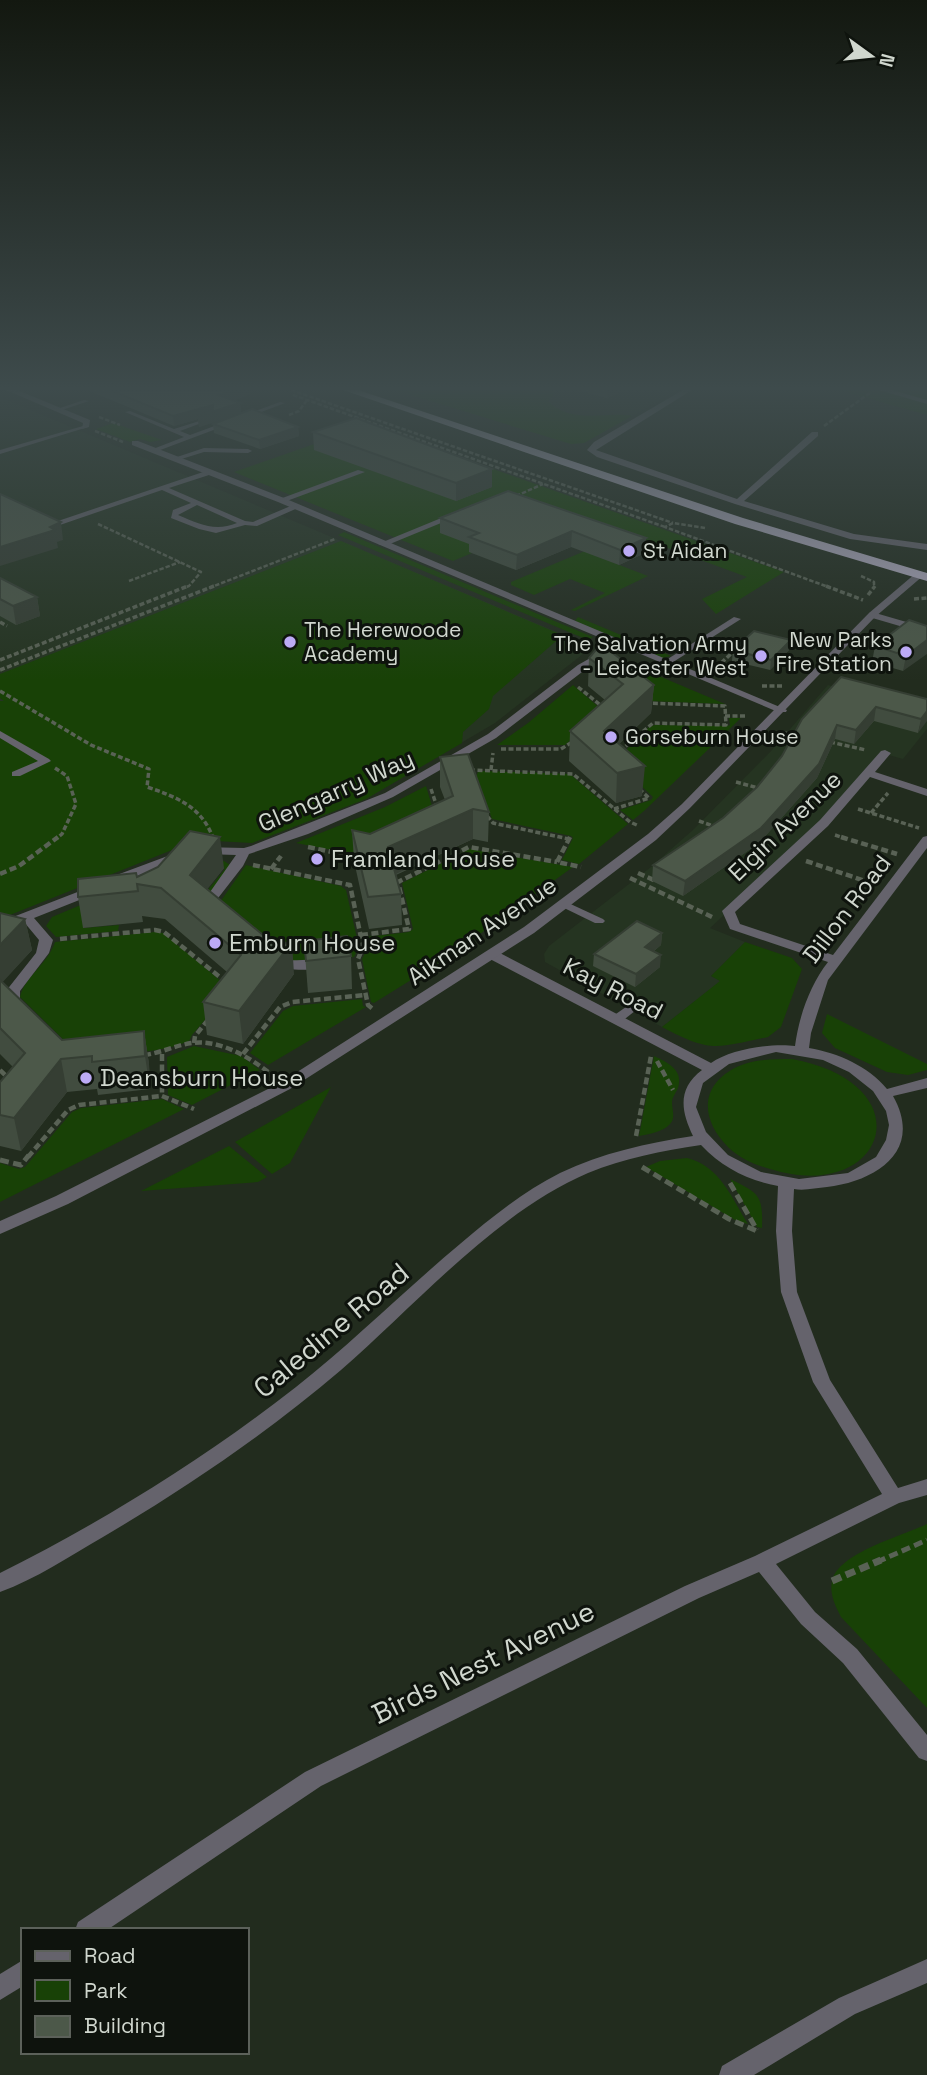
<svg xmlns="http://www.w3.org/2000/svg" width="927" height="2075" viewBox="0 0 927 2075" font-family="'Space Grotesk',sans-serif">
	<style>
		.built { fill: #253421 }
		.green { fill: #184106 }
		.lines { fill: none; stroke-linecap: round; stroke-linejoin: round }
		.path-far4 { stroke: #596255; stroke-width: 2.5; stroke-dasharray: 4.5 2; stroke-linecap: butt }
		.path-far3 { stroke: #596255; stroke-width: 3.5; stroke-dasharray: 5 2.5; stroke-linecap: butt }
		.path-far2 { stroke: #596255; stroke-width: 4.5; stroke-dasharray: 7 3.5; stroke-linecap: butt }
		.path-far1 { stroke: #596255; stroke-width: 5; stroke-dasharray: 9 4.5; stroke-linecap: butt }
		.path { stroke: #596255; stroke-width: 7; stroke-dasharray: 10 5; stroke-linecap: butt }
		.service { fill: #65636c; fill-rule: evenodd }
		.minor { fill: #65636c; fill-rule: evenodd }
		.tertiary { fill: #65636c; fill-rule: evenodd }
		.trunk { fill: #ada8bc; fill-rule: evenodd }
		.wall { fill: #414c3f }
		.shaded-wall { fill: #353e33 }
		.building { fill: #4c5849; stroke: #353e33; stroke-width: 2 }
		.poi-dot { fill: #bcaaf5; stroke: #0e130d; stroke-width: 2.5 }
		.labels { text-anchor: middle; stroke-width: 6; stroke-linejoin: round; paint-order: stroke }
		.far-poi-label { font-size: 21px; fill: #d0d7ce; stroke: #0e130d; text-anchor: start }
		.street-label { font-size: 24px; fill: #d0d7ce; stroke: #0e130d }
		.poi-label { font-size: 24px; fill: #d0d7ce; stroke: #0e130d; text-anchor: start }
		.near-street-label { font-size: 28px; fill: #d0d7ce; stroke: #0e130d }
	</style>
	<rect width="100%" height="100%" fill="#222c1e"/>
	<!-- built -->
	<g class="built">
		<polygon points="395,390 678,390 584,443 571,444"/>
		<polygon points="0,397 592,647 495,723 366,799 252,843 181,829 0,894"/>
		<polygon points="828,685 927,711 927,729 903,759 885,754 824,823 710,928 745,942 711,976 721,981 662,1027 545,962 544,954 549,946 651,867 694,829 772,750"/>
	</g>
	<!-- green -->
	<g class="green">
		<path d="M395,390H553V396L548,401C572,425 605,411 632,416L584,443L571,444Z"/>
		<polygon points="839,390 927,390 927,415"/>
		<polygon points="113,423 162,440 150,442 140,439 130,442 96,429"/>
		<polygon points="369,425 784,572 716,614 702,599 747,577 638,537 596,556 648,576 575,611 571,610 605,593 570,579 534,595 511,585 511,582 616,538 472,553 453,561 234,472"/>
		<polygon points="344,532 557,622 593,637 588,640 338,535"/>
		<polygon points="341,541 567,637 555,642 493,696 489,709 463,732 462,743 366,799 252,843 197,840 0,919 0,701 4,701 0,698 0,674"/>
		<polygon points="578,617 671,656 663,658 575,621"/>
		<polygon points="622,662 628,663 725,704 648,701"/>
		<polygon points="573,685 601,709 601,712 565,745 497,745 528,723"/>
		<polygon points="729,718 741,718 644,811 633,820 620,810 651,800 653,797 617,763 617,759 649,727 655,725 727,726 730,725"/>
		<polygon points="484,771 570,774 628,824 579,864 562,860 573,838 571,836 492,819 476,777 478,772"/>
		<polygon points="426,786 436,819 358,855 296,843 385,807"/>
		<polygon points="470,849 573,867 448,957 374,1003 371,1002 362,959 368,947 366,937 409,932 413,929 402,883"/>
		<polygon points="200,860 224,861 230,865 203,904 187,904 199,890 206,892 225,869 194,862 162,898 153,903 83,910 84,928 119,925 118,931 56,937 46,926 52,917 174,866"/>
		<polygon points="246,865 341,886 346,890 359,947 354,957 292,963 220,902"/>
		<path d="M155,932L163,933L227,986L228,993L192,1035L189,1041C150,1057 114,1052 73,1049L20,997C25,976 48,964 55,942Z"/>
		<path d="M745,942L792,958L802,969L781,1027L768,1037C715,1048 711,1053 662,1027L720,981L711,976Z"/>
		<polygon points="362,999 363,1006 366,1007 268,1065 250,1053 283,1011 293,1006"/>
		<polygon points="827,1014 927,1064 927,1070 908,1075 887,1072 835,1048 822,1033"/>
		<polygon points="194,1046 241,1056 260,1070 192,1105 168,1095 167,1057"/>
		<path d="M654,1056C667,1062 684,1070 678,1088C676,1093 672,1097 672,1103C672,1110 676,1118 670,1124C663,1132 649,1134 639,1136Z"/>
		<path d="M792,1059C927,1084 886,1205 770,1169C755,1165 739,1158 728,1147C700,1119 699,1084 739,1066C756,1059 774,1059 792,1059Z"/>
		<polygon points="331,1087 290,1163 272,1174 235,1142"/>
		<polygon points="162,1099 184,1109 0,1202 0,1163 19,1169 25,1167 72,1112 81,1108"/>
		<polygon points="229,1146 267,1177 258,1182 141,1191"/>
		<path d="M687,1158C720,1166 731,1197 748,1224L735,1220L646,1167L660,1161Z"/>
		<path d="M730,1179C759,1193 763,1195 762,1228L757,1227Z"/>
		<path d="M927,1524V1708L841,1617C836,1607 829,1594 832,1581C838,1553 902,1536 927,1524Z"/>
	</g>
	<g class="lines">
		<!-- path-far4 -->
		<g class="path-far4">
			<polyline points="291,390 673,523"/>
			<polyline points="293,395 665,527"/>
			<polyline points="289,415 299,411 307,400"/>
			<polyline points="99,417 120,425"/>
			<polyline points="824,426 871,392"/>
			<polyline points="95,431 123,442"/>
			<polyline points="516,496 543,484"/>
			<polyline points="98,524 201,572 189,586 183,588"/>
			<polyline points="705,528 673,523 665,527 831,588"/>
			<polyline points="861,576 874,582 874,588"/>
			<polyline points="129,581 180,562"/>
			<polyline points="209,588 335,539"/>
		</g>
		<!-- path-far3 -->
		<g class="path-far3">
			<polyline points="826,586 863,600"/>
			<polyline points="868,595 875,586"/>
			<polyline points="914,599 927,598"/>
			<polyline points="0,622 7,626"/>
			<polyline points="0,660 188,586"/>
			<polyline points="716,668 738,647"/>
			<polyline points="0,670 214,586"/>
			<polyline points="762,686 782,686"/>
			<polyline points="578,687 604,708"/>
			<path d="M0,691L91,745L149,769L147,787C177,797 202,807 213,838"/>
			<polyline points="725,716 746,716"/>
			<polyline points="785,733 797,736"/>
			<polyline points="830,742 866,750"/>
			<polyline points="501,749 561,749 574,741"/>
			<polyline points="620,751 653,723 726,725 725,706 648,703"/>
			<polyline points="55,768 67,776 76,804 62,834 56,839"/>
			<polyline points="470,770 573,774 630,822 639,826"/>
			<polyline points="491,770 493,753"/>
			<polyline points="736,782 762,789"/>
			<polyline points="431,789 437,807"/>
			<polyline points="614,809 649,798 638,788"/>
			<polyline points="858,809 919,828"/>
			<polyline points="871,813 888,793"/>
			<polyline points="487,816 493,823 569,839"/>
			<polyline points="699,821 716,827"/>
			<polyline points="835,835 847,839"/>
		</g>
		<!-- path-far2 -->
		<g class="path-far2">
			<polyline points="570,837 557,862 581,867"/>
			<polyline points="841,837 897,854"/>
			<polyline points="308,847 357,857"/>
			<polyline points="806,861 874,884"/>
			<polyline points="253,865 350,885 363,947 358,959 368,1005 374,1010"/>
			<polyline points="271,869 281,856"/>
			<polyline points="638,873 656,881"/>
			<polyline points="0,874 19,866 58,837"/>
			<polyline points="630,878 712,917"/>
			<polyline points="361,935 409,929 398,882 469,847 557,862"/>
			<polyline points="60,939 155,930 164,932 226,982"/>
			<polyline points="194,1043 195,1036 208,1020"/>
			<polyline points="162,1054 162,1096 194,1109"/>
			<polyline points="243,1054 280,1007 292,1002 366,995"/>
			<path d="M144,1055C161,1053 176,1045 192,1043C220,1039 251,1058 272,1075"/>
			<polyline points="657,1061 673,1090"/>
			<polyline points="0,1070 9,1079"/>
			<polyline points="636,1136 651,1056"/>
			<polyline points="28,1157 68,1110 79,1105 162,1096"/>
		</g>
		<!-- path-far1 -->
		<g class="path-far1">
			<polyline points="0,1160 21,1165 29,1155"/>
			<polyline points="642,1167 729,1219 757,1231"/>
			<polyline points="730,1183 757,1230"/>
			<polyline points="877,1562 927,1540"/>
		</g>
		<!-- path -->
		<polyline class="path" points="832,1581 881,1560"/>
		<!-- service -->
		<g class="service">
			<polygon points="84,400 89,401 59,411 54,410"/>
			<polygon points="280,402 285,403 155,452 151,450 153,449 184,437 125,412 130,411 174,429 212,417 212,419 180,431 190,435"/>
			<polygon points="83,426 88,427 0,454 0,450"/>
			<polygon points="204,448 248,449 252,451 248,453 204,452 175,461 171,459"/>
			<path d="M209,470H212V474L169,488L245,521L253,522L293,505L300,507L257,526L245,525L216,533L199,529L171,518L173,510L191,503L162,490L57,526L44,519L48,517L58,521ZM197,505L237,523C215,532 199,524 178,515Z"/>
			<polygon points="358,470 365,472 284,502 277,500"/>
			<polygon points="451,514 458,516 385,546 378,544"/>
			<polygon points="734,617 741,619 670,664 663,662"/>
			<polygon points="0,731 49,759 51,761 20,776 12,776 12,772 38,761 0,738"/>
			<polygon points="564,901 603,919 605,921 603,923 595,923 560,906 558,904 560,902"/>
			<polygon points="636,1000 640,1001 642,1004 640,1007 621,1022 613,1022 611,1019 613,1016"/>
		</g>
		<!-- minor -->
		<g class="minor">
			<polygon points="6,390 17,390 90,420 89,427 82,429 83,423"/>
			<polygon points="683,390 692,390 596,450 737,499 812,432 818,432 818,436 744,501 854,534 927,544 927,550 850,539 735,504 597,457 587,450 594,442"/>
			<polygon points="879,390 892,390 927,400 927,404"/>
			<polygon points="132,441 138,441 284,498 787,710 786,712 778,712 624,647 586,669 496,738 393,797 308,834 249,854 243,866 215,902 213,913 205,913 203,902 236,855 204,854 200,853 198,850 200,847 244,848 251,846 385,793 488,734 578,665 615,644 278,502 132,445"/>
			<polygon points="872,612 927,628 927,634 869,617 869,613"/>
			<path d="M885,750L891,753L875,772L927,789V796L870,777L828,826L735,912L740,924L833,955L923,837L927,836V848L828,980L811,1033L809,1048C838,1053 868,1066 887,1089L927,1078V1088L893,1096C924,1151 876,1181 827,1187C816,1188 804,1191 794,1189L792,1231L797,1292L830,1380L898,1488L927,1479V1495L899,1503L776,1564L815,1612L857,1649L927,1735V1761L919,1758L843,1663L801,1624L759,1572L699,1598L321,1786L107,1930H75L78,1922L305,1772L685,1586L755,1556L882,1494L813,1382L781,1292L776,1231L778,1186C747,1180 723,1168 701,1145C662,1151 624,1158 588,1173C496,1212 416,1305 341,1370C267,1433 186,1488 103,1537C70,1556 36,1579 0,1592V1573C104,1521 204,1459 296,1387C353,1342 405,1290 460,1244C491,1218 524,1191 560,1173C602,1153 647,1143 693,1136C681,1111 677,1089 702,1070L488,958L486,955L488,952H498L711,1063C731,1049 772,1043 795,1046C799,1016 810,985 828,962L730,929L722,911L820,820L881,751ZM776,1052L823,1060L849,1072L873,1091L886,1111L889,1125L886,1140L876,1157L848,1173L799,1179L761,1172L728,1155L706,1132L696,1107L703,1083L729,1064Z"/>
			<polygon points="181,851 187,855 185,858 122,882 118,883 112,879 114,876"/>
			<polygon points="93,886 97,887 99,890 97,893 34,918 53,940 49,953 20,991 20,999 25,1008 23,1011 13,1011 6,999 6,991 36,953 39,940 24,922 0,931 0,922"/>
			<path d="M278,959C293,963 320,956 330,963C316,973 289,970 273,966L271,963Z"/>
			<polygon points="927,1959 927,1983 855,2014 754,2075 719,2075 722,2066 839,1998"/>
			<polygon points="23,1960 23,1986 0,2000 0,1974"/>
		</g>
		<!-- tertiary -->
		<polygon class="tertiary" points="916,573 924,575 875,617 690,808 656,840 534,933 290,1089 68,1204 0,1234 0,1221 56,1196 280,1083 524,927 648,834 682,804 869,613"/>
		<!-- trunk -->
		<polygon class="trunk" points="343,390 358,390 743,518 927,573 927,581 735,524"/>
	</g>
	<!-- wall -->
	<g class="wall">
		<polygon points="87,390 250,390 250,394 233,401 240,403 241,413 298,427 299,436 260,449 214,433 213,424 236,415 199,427 198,419 174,426"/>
		<polygon points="577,390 625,390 607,398"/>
		<polygon points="313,432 492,469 492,487 456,501 314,450"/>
		<polygon points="440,518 646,538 645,553 619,565 571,547 516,570 469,552 469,544 440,533"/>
		<polygon points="0,578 37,597 40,616 16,625 0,616"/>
		<polygon points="927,626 903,671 872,662 875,646"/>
		<polygon points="791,640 789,650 770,670 732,661 733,650"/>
		<polygon points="589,658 654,685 651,713 619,744 642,796 616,803 569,761 570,731 605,700 588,686"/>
		<polygon points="927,699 918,733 874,721 854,744 835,739 817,778 759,843 683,896 652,881 653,865 723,818 757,787 782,756 802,719"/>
		<polygon points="440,757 489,812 488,842 473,839 396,875 401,894 402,925 369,929 354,861 352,830 370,834 445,800 440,787"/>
		<polygon points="224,868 207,889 294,974 243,1044 207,1035 203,1002 227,972 165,919 142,916 143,922 83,928 78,897 137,877"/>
		<polygon points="0,913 25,919 32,950 2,982 62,1040 144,1031 149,1064 150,1089 98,1095 97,1089 67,1092 21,1151 0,1146 0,1082 13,1067 0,1054"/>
		<polygon points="662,933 661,945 654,951 660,967 635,987 593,966 594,954"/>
		<polygon points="304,941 351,956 352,989 308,993"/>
	</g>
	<!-- shaded-wall -->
	<g class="shaded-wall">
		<polygon points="234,390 250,390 250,394 220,406 219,395"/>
		<polygon points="608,390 625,390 607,398"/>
		<polygon points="240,403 241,414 199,427 198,419 174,426 173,416 213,405"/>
		<polygon points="298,427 299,436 260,449 259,440"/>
		<polygon points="492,469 492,487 456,501 456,483"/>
		<polygon points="61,522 63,540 57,542 58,548 0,566 0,547"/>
		<polygon points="572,531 571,547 516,570 517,555"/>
		<polygon points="646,538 645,553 619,565 620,550"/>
		<polygon points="37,597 40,616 16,625 13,606"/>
		<polygon points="791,640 789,650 770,670 771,660"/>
		<polygon points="927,640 927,654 903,671 906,656"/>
		<polygon points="654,685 651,713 602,760 604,731"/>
		<polygon points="876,707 874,721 854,744 856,730"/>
		<polygon points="927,711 927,721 918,733 921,719"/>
		<polygon points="837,725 835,739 817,778 759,843 683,896 685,881"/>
		<polygon points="645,766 642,796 616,803 617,773"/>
		<polygon points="473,809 473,839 389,877 388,847"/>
		<polygon points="220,837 224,868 194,906 190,875"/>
		<polygon points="25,919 32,950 0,985 0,945"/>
		<polygon points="662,933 661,945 644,959 645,947"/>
		<polygon points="292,942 294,974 243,1044 239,1011"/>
		<polygon points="661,955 660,967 635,987 636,974"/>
		<polygon points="144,1031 149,1064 150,1089 145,1056"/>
		<polygon points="61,1059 67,1092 21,1151 14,1118"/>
	</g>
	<!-- building -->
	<g class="building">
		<polygon points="110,390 234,390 219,395 240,403 198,416 213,410 213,405 173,416"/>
		<polygon points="252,409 298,427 259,440 213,424"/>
		<polygon points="356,418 492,469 456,483 313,432"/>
		<polygon points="508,491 646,538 620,550 572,531 517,555 469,537 479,533 440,518"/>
		<polygon points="0,494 61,522 50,527 55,530 0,547"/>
		<polygon points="0,578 37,597 13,606 0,599"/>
		<polygon points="909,620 927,626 927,640 906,656 875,646"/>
		<polygon points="754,631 791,640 771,660 733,650"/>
		<polygon points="601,644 654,685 604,731 645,766 617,773 570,731 623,684 589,658"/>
		<polygon points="841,677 927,699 927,711 921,719 876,707 856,730 837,725 819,764 761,828 685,881 653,865 723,818 757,787 782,756 802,719"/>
		<polygon points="468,754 489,812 473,809 388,847 401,894 368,897 352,830 370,834 453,796 440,757"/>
		<polygon points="190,831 220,837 190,875 274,944 292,942 239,1011 203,1002 241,955 161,888 137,884 138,891 78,897 78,879 136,873 137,877 158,867"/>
		<polygon points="0,913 25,919 0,945"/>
		<polygon points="637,921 662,933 645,947 661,955 636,974 594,954"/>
		<polygon points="347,936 351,956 306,961 304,941"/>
		<polygon points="0,980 62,1040 144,1031 145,1056 92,1062 92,1056 61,1059 14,1118 0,1115 0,1082 25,1053 0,1028"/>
	</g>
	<!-- sky -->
	<linearGradient id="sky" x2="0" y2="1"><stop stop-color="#131810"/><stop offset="0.57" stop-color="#3e4b4c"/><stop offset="1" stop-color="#3e4b4c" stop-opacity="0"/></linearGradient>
	<rect width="927" height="681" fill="url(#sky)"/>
	<!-- markers -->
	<g class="poi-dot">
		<circle cx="629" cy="551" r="7"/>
		<circle cx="290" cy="642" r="7"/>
		<circle cx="906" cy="652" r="7"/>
		<circle cx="761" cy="656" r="7"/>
		<circle cx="611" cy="737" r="7"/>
		<circle cx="317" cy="859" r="7"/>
		<circle cx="215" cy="943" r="7"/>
		<circle cx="86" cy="1078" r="7"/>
	</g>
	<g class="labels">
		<!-- far-poi labels -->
		<g class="far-poi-label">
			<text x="643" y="558">St Aidan</text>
			<text x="304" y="637">The Herewoode<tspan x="304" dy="24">Academy</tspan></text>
			<text x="892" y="647" text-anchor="end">New Parks<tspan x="892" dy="24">Fire Station</tspan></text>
			<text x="747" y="651" text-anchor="end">The Salvation Army<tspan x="747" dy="24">- Leicester West</tspan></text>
			<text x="625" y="744">Gorseburn House</text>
		</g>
		<!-- street labels -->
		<g class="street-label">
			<text transform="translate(336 791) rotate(-24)" y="8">Glengarry Way</text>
			<text transform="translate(785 826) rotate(-44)" y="8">Elgin Avenue</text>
			<text transform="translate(847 909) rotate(-53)" y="8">Dillon Road</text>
			<text transform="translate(482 931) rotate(-34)" y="8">Aikman Avenue</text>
			<text transform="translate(613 989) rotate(27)" y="8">Kay Road</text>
		</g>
		<!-- poi labels -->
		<g class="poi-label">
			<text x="331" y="867">Framland House</text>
			<text x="229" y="951">Emburn House</text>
			<text x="100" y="1086">Deansburn House</text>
		</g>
		<!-- near-street labels -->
		<g class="near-street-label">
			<text transform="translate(331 1330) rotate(-40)" y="10">Caledine Road</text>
			<text transform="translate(483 1662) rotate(-26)" y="10">Birds Nest Avenue</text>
		</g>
	</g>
	<!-- legend -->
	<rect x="21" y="1928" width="228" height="126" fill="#0e130d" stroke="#5c615a" stroke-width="2"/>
	<rect x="35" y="1951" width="35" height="10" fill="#65636c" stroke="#5c615a" stroke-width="2"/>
	<text x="84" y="1963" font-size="21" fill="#d0d7ce">Road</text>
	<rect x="35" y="1980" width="35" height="21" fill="#184106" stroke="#5c615a" stroke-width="2"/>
	<text x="84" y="1998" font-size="21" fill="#d0d7ce">Park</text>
	<rect x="35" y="2016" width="35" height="21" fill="#4c5849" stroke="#5c615a" stroke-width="2"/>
	<text x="84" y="2033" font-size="21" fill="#d0d7ce">Building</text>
	<!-- north arrow -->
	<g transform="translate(871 56) rotate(105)" stroke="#0e130d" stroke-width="5" paint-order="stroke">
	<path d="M0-5L12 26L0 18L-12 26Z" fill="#d0d7ce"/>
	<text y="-10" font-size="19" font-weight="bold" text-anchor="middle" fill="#d0d7ce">N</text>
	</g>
</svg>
